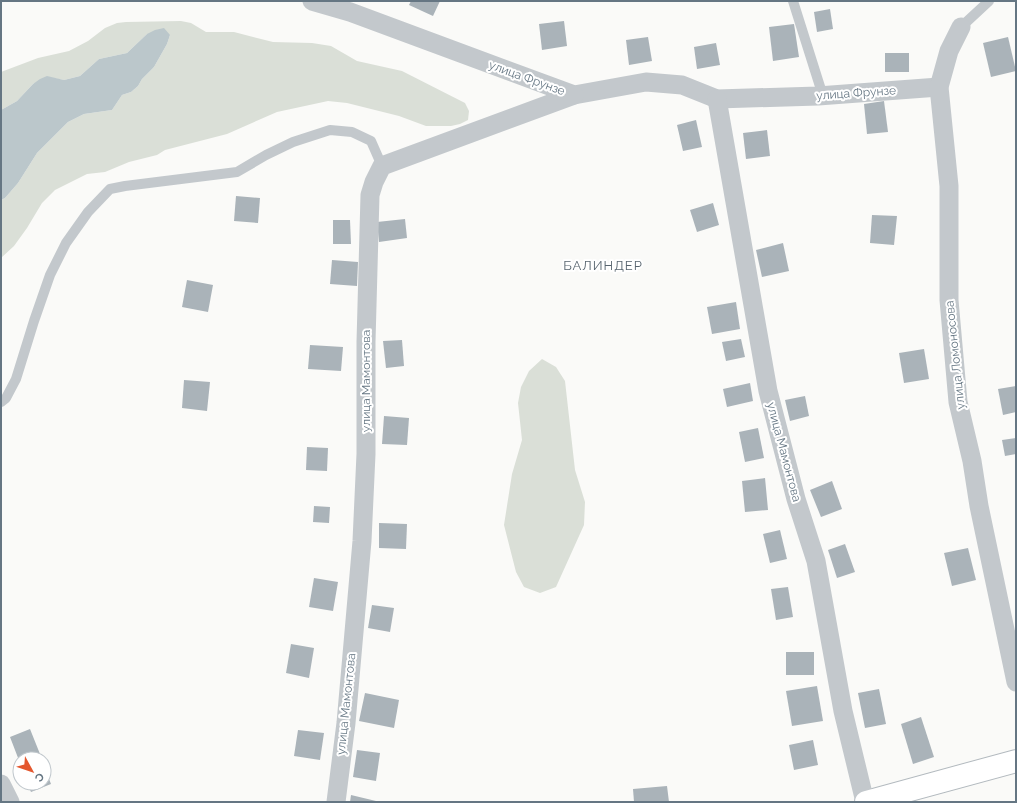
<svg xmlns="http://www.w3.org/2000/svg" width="1017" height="803" viewBox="0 0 1017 803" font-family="Raleway,sans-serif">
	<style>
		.green { fill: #dadfd7 }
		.water { fill: #bbc7cb }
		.building { fill: #aab3b9 }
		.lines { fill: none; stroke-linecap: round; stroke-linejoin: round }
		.secondary-casing { stroke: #b3babf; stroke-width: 24 }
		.lane { stroke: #c3c8cc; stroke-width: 10 }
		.street { stroke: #c3c8cc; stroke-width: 19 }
		.secondary { stroke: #fff; stroke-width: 22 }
		.labels { text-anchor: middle; stroke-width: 4; stroke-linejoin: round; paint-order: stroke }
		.street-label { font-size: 12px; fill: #657683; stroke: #fff }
		.neighbourhood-label { font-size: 13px; letter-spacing: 1px; fill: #57646e; stroke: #fff }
	</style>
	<rect width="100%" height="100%" fill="#fafaf8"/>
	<!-- green -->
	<g class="green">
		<polygon points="181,21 191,23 206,32 234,32 273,42 312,43 331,46 357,61 402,71 465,103 469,111 468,120 460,124 451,126 426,126 399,116 347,103 328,101 277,112 227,134 165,150 157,155 129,162 105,172 87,174 55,190 42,203 27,228 14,246 1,258 1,200 5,198 18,183 37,153 68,122 84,114 112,110 122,95 131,92 138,86 142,79 154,67 167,44 170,35 147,34 127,53 99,59 80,76 64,80 47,77 33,84 17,101 1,110 1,72 38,58 69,51 88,41 105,28 117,23 126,22"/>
		<polygon points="542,359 556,367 565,381 575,470 585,502 584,525 556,587 540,593 524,587 516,572 504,525 512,474 522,440 518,403 521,387 529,371"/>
	</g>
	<!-- water -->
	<polygon class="water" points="164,28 170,35 167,44 154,67 142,79 138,86 131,92 122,95 112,110 84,114 68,122 37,153 18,183 5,198 1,200 1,110 17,101 33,84 40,79 47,76 64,80 80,76 99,59 127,53 147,34 155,30"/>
	<!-- building -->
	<g class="building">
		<polygon points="411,1 440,1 433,16 409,5"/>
		<polygon points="830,9 833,29 817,32 814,12"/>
		<polygon points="564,21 567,46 542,50 539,24"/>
		<polygon points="794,24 799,57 773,61 769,27"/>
		<polygon points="648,37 652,61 629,65 626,40"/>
		<polygon points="1008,37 1016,71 991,77 983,43"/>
		<polygon points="716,43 720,65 697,69 694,47"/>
		<rect x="885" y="53" width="24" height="19"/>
		<polygon points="884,101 888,132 867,134 864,104"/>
		<polygon points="696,120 702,147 683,151 677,125"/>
		<polygon points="767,130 770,156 746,159 743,133"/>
		<polygon points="236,196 260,198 258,223 234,221"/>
		<polygon points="713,203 719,225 697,232 690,210"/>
		<polygon points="872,215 897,216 894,245 870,243"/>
		<polygon points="405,219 407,238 379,242 377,222"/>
		<polygon points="333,220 350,220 351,244 333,244"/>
		<polygon points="783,243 789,271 762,277 756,250"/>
		<polygon points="332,260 358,262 357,286 330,284"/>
		<polygon points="187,280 213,285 208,312 182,307"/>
		<polygon points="736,302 740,329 712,334 707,307"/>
		<polygon points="741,339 745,357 726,361 722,342"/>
		<polygon points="402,340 404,366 386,368 383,341"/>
		<polygon points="310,345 343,347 341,371 308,369"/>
		<polygon points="924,349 929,379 904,383 899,353"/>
		<polygon points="184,380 210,382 207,411 182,408"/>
		<polygon points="750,383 753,401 727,407 723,389"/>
		<polygon points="1016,386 1016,412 1003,415 998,389"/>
		<polygon points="805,396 809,416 790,421 785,400"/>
		<polygon points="384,416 409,418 407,445 382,444"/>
		<polygon points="758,428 764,458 745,462 739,432"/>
		<polygon points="1016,438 1016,454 1005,456 1002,440"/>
		<polygon points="307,447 328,448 327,471 306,470"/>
		<polygon points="765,478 768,510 745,512 742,481"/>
		<polygon points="832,481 842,509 821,517 810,490"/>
		<polygon points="314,506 330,507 329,523 313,522"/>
		<polygon points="379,523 407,524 406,549 379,548"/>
		<polygon points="780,530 787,559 770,563 763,534"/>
		<polygon points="845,544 855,572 837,578 828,550"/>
		<polygon points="968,548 976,580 952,586 944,553"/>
		<polygon points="314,578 338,582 333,611 309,607"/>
		<polygon points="788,587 793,617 776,620 771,589"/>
		<polygon points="372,605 394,608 390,632 368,628"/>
		<polygon points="291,644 314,648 309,678 286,673"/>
		<rect x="786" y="652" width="28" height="23"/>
		<polygon points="817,686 823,721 792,726 786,691"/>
		<polygon points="879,689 886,724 865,728 858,693"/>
		<polygon points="365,693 399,700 394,728 359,721"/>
		<polygon points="921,717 934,757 913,764 901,724"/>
		<polygon points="30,729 42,759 20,759 20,763 10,737"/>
		<polygon points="298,730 324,733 320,760 294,756"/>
		<polygon points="813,740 818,765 794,770 789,745"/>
		<polygon points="357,750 380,753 376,781 353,777"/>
		<polygon points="44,766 51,784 31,792 27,783 44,783"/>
		<polygon points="667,786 669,802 634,802 633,789"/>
		<polygon points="351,795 376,801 376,802 350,802"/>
	</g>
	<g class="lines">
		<!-- secondary casing -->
		<g class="secondary-casing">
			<polyline id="secondary" points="866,802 1016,761"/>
		</g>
		<!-- lane -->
		<g class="lane">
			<polyline points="793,1 823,96"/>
			<polyline points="961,27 989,1"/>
			<polyline points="1,402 6,398 16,379 34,321 50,275 66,243 88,212 110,189 125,186 237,172 266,155 293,142 330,130 352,132 371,141 382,166"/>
		</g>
		<!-- street -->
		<g class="street">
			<polyline points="312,1 350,12 574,95 646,82 682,85 717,99 818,96 939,87"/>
			<polyline points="961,27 949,51 939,87 949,186 949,300 958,402 972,461 979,506 1016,682"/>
			<polyline points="717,99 768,391 796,499 816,561 843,711 865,802"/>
			<polyline points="1,784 10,802"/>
			<polyline points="336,802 346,723 362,541 366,454 366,342 370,195 374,182 382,166 574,95"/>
		</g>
		<!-- secondary -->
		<use href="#secondary" class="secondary"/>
	</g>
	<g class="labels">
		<!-- street labels -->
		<g class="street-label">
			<text transform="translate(527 78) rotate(20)" y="4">улица Фрунзе</text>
			<text transform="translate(856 93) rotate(-4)" y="4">улица Фрунзе</text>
			<text transform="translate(955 355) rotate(-96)" y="4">улица Ломоносова</text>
			<text transform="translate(366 381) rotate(-90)" y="4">улица Мамонтова</text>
			<text transform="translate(784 452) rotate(75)" y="4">улица Мамонтова</text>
			<text transform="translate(346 704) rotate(-84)" y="4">улица Мамонтова</text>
		</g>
		<!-- neighbourhood labels -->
		<g class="neighbourhood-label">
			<text x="603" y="270">БАЛИНДЕР</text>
		</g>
	</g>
	<!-- border -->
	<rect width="1017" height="803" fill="none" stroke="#657683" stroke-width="4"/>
	<!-- north arrow -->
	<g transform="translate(32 771) rotate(130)"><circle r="19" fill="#ffffff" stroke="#c1c8cd"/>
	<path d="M0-3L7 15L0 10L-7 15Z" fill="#e4572e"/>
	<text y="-6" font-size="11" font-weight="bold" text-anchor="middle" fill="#657683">С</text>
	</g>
</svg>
